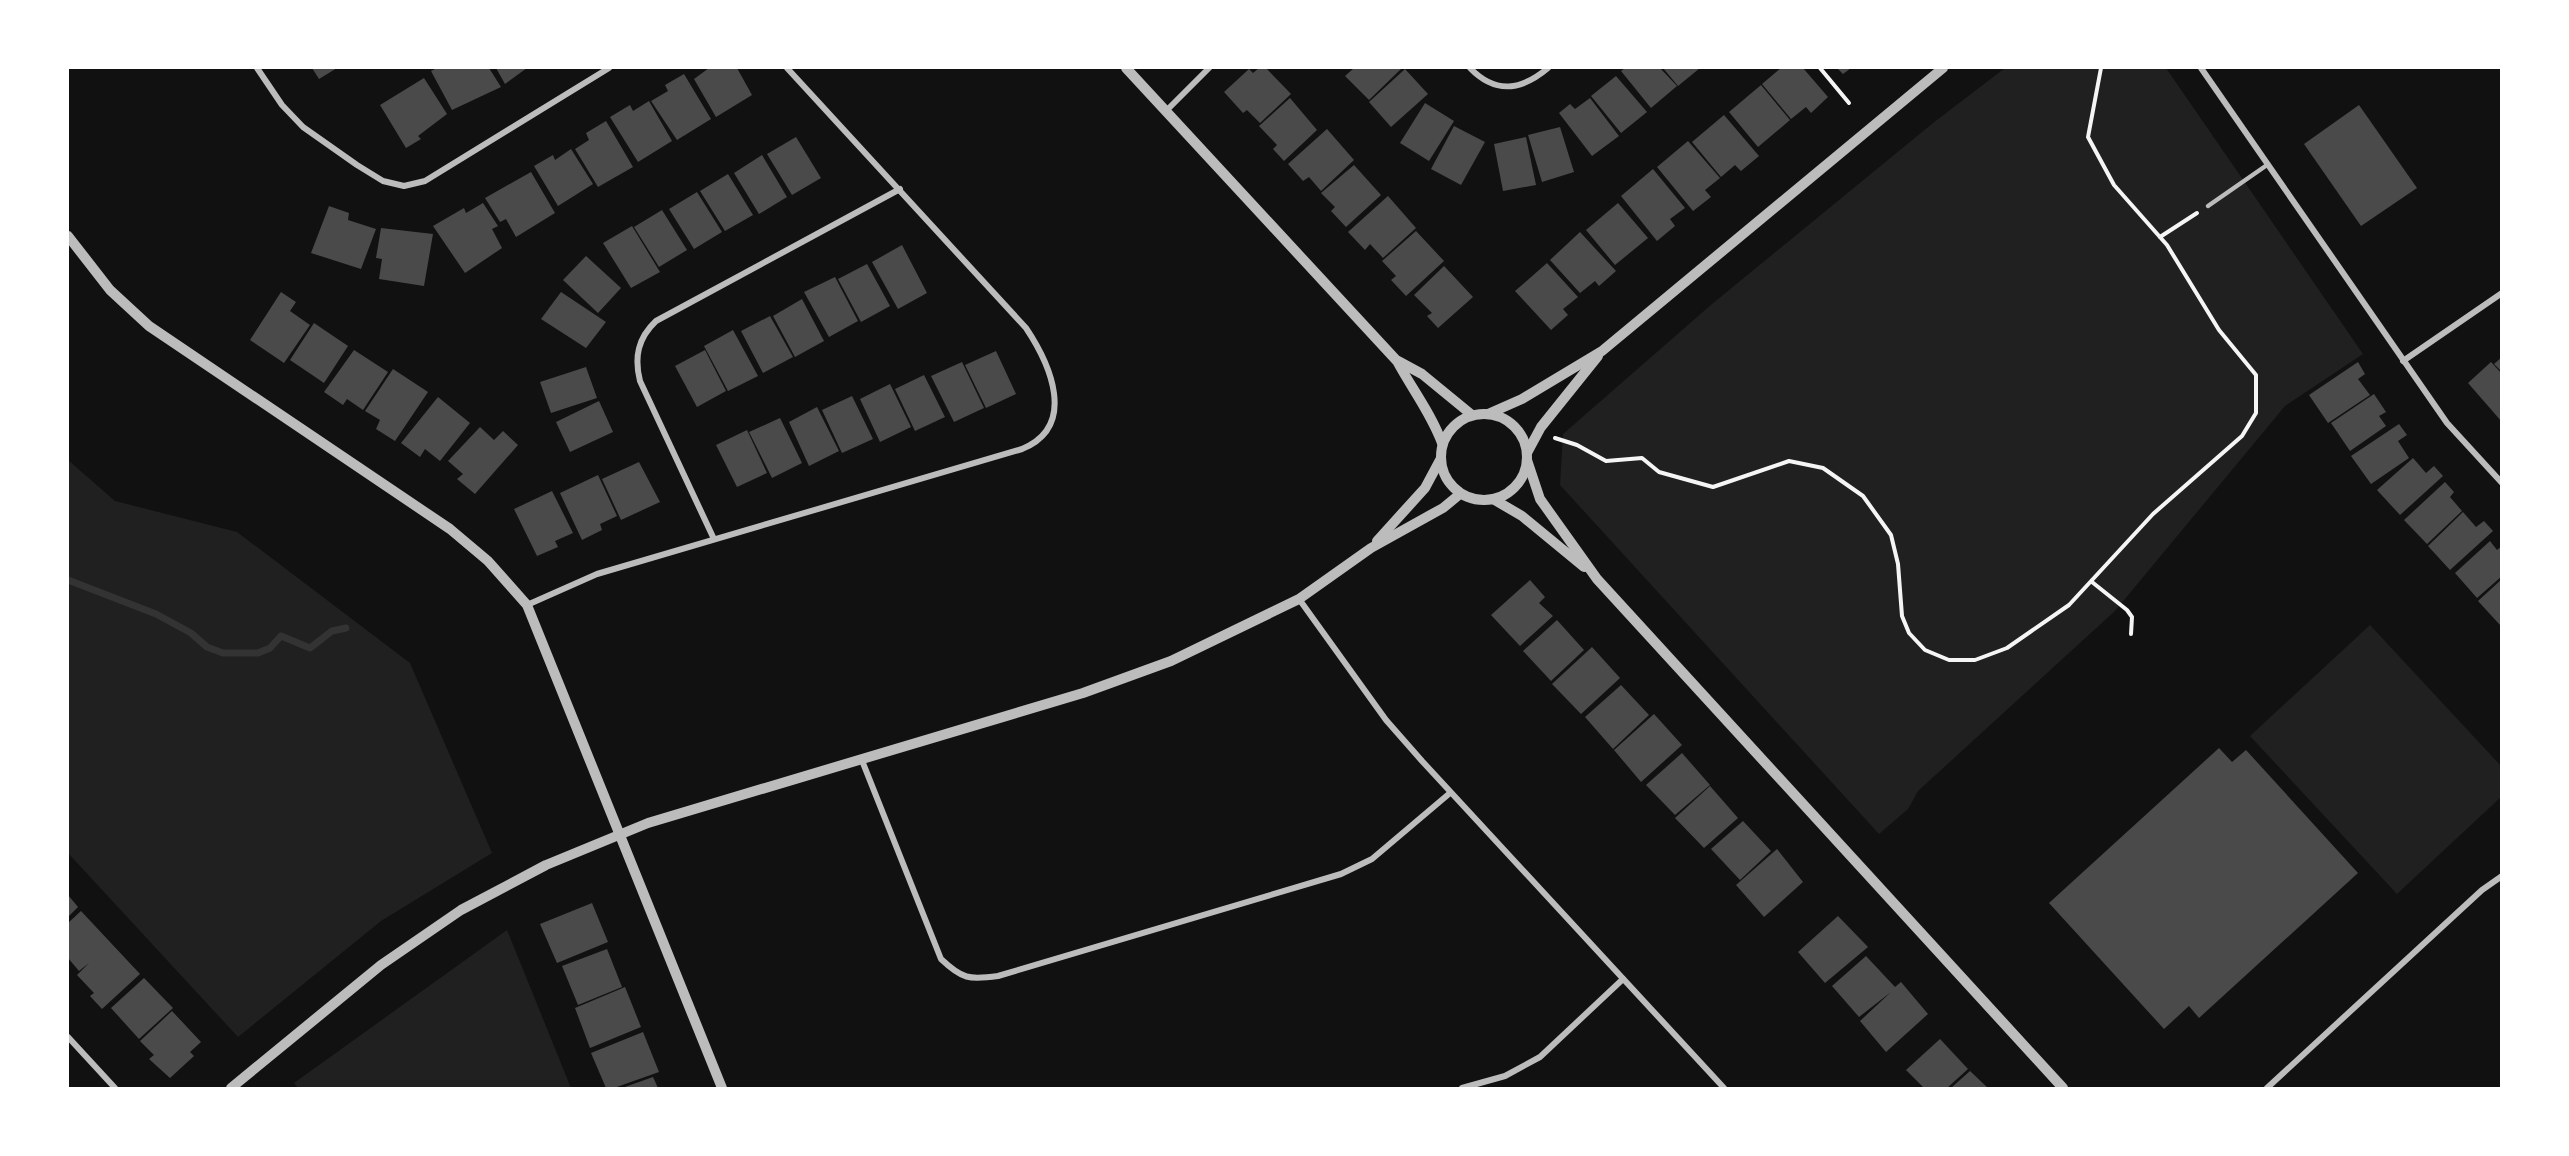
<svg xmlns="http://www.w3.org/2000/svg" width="2569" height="1156" viewBox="0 0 2569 1156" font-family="'Space Grotesk',sans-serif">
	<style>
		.green { fill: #202020 }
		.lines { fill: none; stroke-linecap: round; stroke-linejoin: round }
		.stream { stroke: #333; stroke-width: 7 }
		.building { fill: #4a4a4a }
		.path { stroke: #f5f5f5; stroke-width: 4 }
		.service { stroke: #bcbcbc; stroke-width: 4.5 }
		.minor { stroke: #bcbcbc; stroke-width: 6 }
		.tertiary { stroke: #bcbcbc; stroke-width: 10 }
	</style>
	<rect width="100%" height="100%" fill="#111"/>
	<!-- green -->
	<g class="green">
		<polygon points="2005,68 2166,68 2363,354 2285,406 2115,611 1918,791 1908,809 1879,834 1560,485 1563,434 1712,304 1933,123"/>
		<polygon points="68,460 115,501 237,532 410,663 492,853 381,921 238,1037 68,853"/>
		<polygon points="2370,625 2501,766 2501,797 2397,894 2250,736"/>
		<polygon points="507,930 571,1088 298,1088 294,1083"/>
	</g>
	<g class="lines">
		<!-- stream -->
		<polyline class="stream" points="68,580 156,614 191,633 207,647 223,653 258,653 270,648 281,636 310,648 332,631 346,628"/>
	</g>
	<!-- building -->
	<g class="building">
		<polygon points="312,68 337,68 319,79"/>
		<polygon points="437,68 489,68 501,87 452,110 431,71"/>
		<polygon points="496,68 527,68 505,84"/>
		<polygon points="709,68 737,68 752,95 716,117 694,79"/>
		<polygon points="1259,68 1266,68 1291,94 1260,123 1247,110 1243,113 1224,92 1249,69 1253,73"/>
		<polygon points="1354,68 1402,68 1369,100 1345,76"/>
		<polygon points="1625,68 1660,68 1677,86 1651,108 1621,71"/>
		<polygon points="1663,68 1700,68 1678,86"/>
		<polygon points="1781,68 1803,68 1828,97 1811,113 1806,107 1791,119 1762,84"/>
		<polygon points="1837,68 1851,68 1843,74"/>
		<polygon points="1405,69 1428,94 1391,127 1369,102"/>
		<polygon points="684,74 711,119 677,140 651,101 668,91 665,85"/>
		<polygon points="1616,76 1647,112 1621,133 1591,96"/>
		<polygon points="424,78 447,114 418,136 421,139 406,148 380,105"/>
		<polygon points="1761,85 1790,120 1758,147 1729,112"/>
		<polygon points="1290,98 1317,130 1284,161 1273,149 1277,145 1259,126"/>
		<polygon points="1590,98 1619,136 1592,156 1559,113 1570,104 1575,109"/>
		<polygon points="649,101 672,141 638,162 610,117 630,105 633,111"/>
		<polygon points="1425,103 1454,121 1429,161 1400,143"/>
		<polygon points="2359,105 2417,188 2361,226 2304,144"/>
		<polygon points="1724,115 1759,156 1741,171 1735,165 1721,177 1692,142"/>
		<polygon points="606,121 633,167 598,187 575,149 589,140 586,133"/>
		<polygon points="1454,126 1485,142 1461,185 1431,169"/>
		<polygon points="1560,127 1574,172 1542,182 1528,135"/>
		<polygon points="1327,129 1354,160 1321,191 1309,177 1303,181 1288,164"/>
		<polygon points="796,137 821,178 792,195 767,154"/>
		<polygon points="1526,137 1536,185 1503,191 1494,144"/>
		<polygon points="1688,141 1720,178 1705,190 1711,197 1693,211 1657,167"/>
		<polygon points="571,149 593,184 558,206 534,166 553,155 555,160"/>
		<polygon points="762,155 787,197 759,214 734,173"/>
		<polygon points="1354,165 1381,195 1346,227 1331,211 1335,207 1321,193"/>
		<polygon points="1653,169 1685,208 1670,219 1675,226 1657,241 1621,196"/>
		<polygon points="531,172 555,213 516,237 506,219 500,222 485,198"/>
		<polygon points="728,174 753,215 725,231 700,191"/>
		<polygon points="697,192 722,232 694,249 669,209"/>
		<polygon points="1388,196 1416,228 1383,258 1370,244 1365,250 1348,232"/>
		<polygon points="483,203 498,226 492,229 502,248 465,273 433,226 464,208 466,213"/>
		<polygon points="1618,203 1648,238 1615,265 1586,230"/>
		<polygon points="329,206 349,213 348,220 376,229 361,269 311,253"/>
		<polygon points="662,210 687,250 659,267 634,227"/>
		<polygon points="632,226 660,272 631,288 603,243"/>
		<polygon points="381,228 433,234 424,286 379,279 382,259 376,258"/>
		<polygon points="1416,231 1444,261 1406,296 1391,280 1396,276 1382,261"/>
		<polygon points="1580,232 1616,271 1599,286 1595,281 1580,293 1550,260"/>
		<polygon points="902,245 927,293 898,309 872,262"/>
		<polygon points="586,256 621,288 598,313 563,280"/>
		<polygon points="1547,263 1578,297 1563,309 1568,315 1551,330 1515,291"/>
		<polygon points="867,264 890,306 861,322 838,279"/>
		<polygon points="1444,266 1473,297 1438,328 1427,316 1432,313 1414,295"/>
		<polygon points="835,277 858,321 829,337 804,292"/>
		<polygon points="281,292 296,302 290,311 310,325 284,363 250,340"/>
		<polygon points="561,292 606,322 586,348 541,319"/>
		<polygon points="802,299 824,341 795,357 773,316"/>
		<polygon points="770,316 793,357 763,373 741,331"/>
		<polygon points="314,323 348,346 324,383 290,360"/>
		<polygon points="733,330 758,376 728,391 704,346"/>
		<polygon points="354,350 388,372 363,410 347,399 343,405 324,392"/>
		<polygon points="705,350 726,391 697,407 675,366"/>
		<polygon points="996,351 1016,394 986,408 965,365"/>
		<polygon points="2502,357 2502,372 2494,364"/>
		<polygon points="962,362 984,408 954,422 931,376"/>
		<polygon points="2358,362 2365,374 2358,379 2370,395 2328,423 2309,395"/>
		<polygon points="2491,362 2502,374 2502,422 2468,383"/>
		<polygon points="586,367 597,398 551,413 540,382"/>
		<polygon points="393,369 428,392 395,441 376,429 380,420 365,411"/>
		<polygon points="924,375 945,417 915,431 895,389"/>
		<polygon points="890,384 911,427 880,442 860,399"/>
		<polygon points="2374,394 2386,412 2379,416 2386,426 2350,451 2331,423"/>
		<polygon points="852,396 873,439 842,453 822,410"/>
		<polygon points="438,397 470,423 440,461 425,449 420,457 401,443"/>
		<polygon points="599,401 613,432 570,452 556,422"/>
		<polygon points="817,407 839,451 809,466 789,422"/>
		<polygon points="780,418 802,463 772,478 749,432"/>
		<polygon points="2399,424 2407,435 2398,441 2409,458 2371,484 2351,456"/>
		<polygon points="480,427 494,440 503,431 518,445 475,494 457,479 463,474 448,461"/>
		<polygon points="747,430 767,473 737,487 716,445"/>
		<polygon points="2413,458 2426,473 2434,466 2443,476 2400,515 2377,490"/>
		<polygon points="639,462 660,502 621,520 602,479"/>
		<polygon points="598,475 617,516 600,524 602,530 582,540 560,493"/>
		<polygon points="2445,482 2454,492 2450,497 2462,511 2427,544 2404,520"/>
		<polygon points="552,491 573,533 555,541 558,547 537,556 514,509"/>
		<polygon points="2463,512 2476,527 2484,521 2493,531 2450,570 2428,546"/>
		<polygon points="2490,541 2497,550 2502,546 2502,576 2477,598 2455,573"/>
		<polygon points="2502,579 2502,623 2500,625 2478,601"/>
		<polygon points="1530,580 1545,597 1539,603 1553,616 1520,646 1491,615"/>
		<polygon points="1557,620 1584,650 1551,681 1523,651"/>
		<polygon points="1592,647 1620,678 1581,714 1552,684"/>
		<polygon points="1621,685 1649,715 1613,749 1585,717"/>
		<polygon points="1654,714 1682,745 1641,782 1614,750"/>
		<polygon points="2219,748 2232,762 2246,750 2358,873 2199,1018 2189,1006 2164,1029 2049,903"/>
		<polygon points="1682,753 1710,785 1675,815 1646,785"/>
		<polygon points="1710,786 1738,818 1704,848 1675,818"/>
		<polygon points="1743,821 1771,851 1740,880 1711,849"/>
		<polygon points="1777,849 1803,882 1764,917 1736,885"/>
		<polygon points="68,895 78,907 68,917"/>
		<polygon points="592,903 608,942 557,963 540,924"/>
		<polygon points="81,911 140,974 102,1009 90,996 94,993 77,975 89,963 79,971 68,958 68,923"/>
		<polygon points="1838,916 1868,947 1825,983 1798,952"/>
		<polygon points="607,949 622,987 578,1005 562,966"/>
		<polygon points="1866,956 1895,987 1901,982 1928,1014 1886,1052 1860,1021 1891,992 1859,1017 1832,986"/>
		<polygon points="144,978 173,1008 139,1039 111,1008"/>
		<polygon points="625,987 641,1027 590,1048 575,1008"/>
		<polygon points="172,1011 201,1042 190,1052 194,1056 170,1078 149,1059 154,1055 140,1041"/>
		<polygon points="643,1032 659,1072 614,1088 606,1088 591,1053"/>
		<polygon points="1940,1039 1968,1069 1947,1088 1924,1088 1906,1070"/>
		<polygon points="1970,1071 1988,1088 1951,1088"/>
		<polygon points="653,1077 658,1088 622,1088"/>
	</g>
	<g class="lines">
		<!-- path -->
		<g class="path">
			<polyline points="1820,68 1849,103"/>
			<polyline points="2160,237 2197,213"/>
			<polyline points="1555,438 1577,445 1606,461 1642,458 1659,472 1713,487 1789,461 1823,468 1863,496 1891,535 1898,564 1902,616 1909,633 1925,650 1949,660 1975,660 2007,648 2069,605 2153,514 2242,436 2256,413 2256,375 2219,330 2167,245 2114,185 2088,137 2101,68"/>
			<polyline points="2092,582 2127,610 2132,617 2131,634"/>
		</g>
		<!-- service -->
		<polyline class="service" points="2208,206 2267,165"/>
		<!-- minor -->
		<g class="minor">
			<polyline points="257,68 282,105 303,127 357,165 383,181 404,186 425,181 609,68"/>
			<path d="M1470,68C1496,95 1522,90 1548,68"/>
			<polyline points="2201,68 2447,423 2502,483"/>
			<polyline points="1166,111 1209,68"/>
			<polyline points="2403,361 2502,293"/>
			<path d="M713,537L640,381C634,357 638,338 656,321L900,189"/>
			<polyline points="1299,599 1386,720 1422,761 1724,1088"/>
			<path d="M527,605L597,574L1022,449C1078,426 1050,364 1026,328L787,68"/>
			<path d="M861,758L941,959C962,979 969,980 998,976L1341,874L1372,859L1450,793"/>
			<polyline points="68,1037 115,1088"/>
			<polyline points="1462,1088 1505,1076 1540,1057 1623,979"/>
			<polyline points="2267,1088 2482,890 2502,876"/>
		</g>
		<!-- tertiary -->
		<g class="tertiary">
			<path d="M1126,68L1397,361C1412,389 1431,413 1442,443"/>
			<polyline points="68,236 110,290 149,326 450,529 488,561 527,605 722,1088"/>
			<polyline points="1398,361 1422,374 1472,415"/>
			<circle cx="1484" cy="457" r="43"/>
			<polyline points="1488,414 1522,399 1602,351 1943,68"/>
			<polyline points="1527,453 1541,427 1598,356"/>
			<polyline points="1527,460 1540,499 1597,579 2063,1088"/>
			<polyline points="1493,499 1522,516 1584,567"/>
			<polyline points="1377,541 1425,488 1440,460"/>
			<polyline points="231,1088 381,965 461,910 546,865 648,823 1083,693 1171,661 1299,599 1371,548 1443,508 1460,494"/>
		</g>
	</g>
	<!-- border -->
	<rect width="2569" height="1156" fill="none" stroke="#ffffff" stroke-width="138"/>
</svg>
